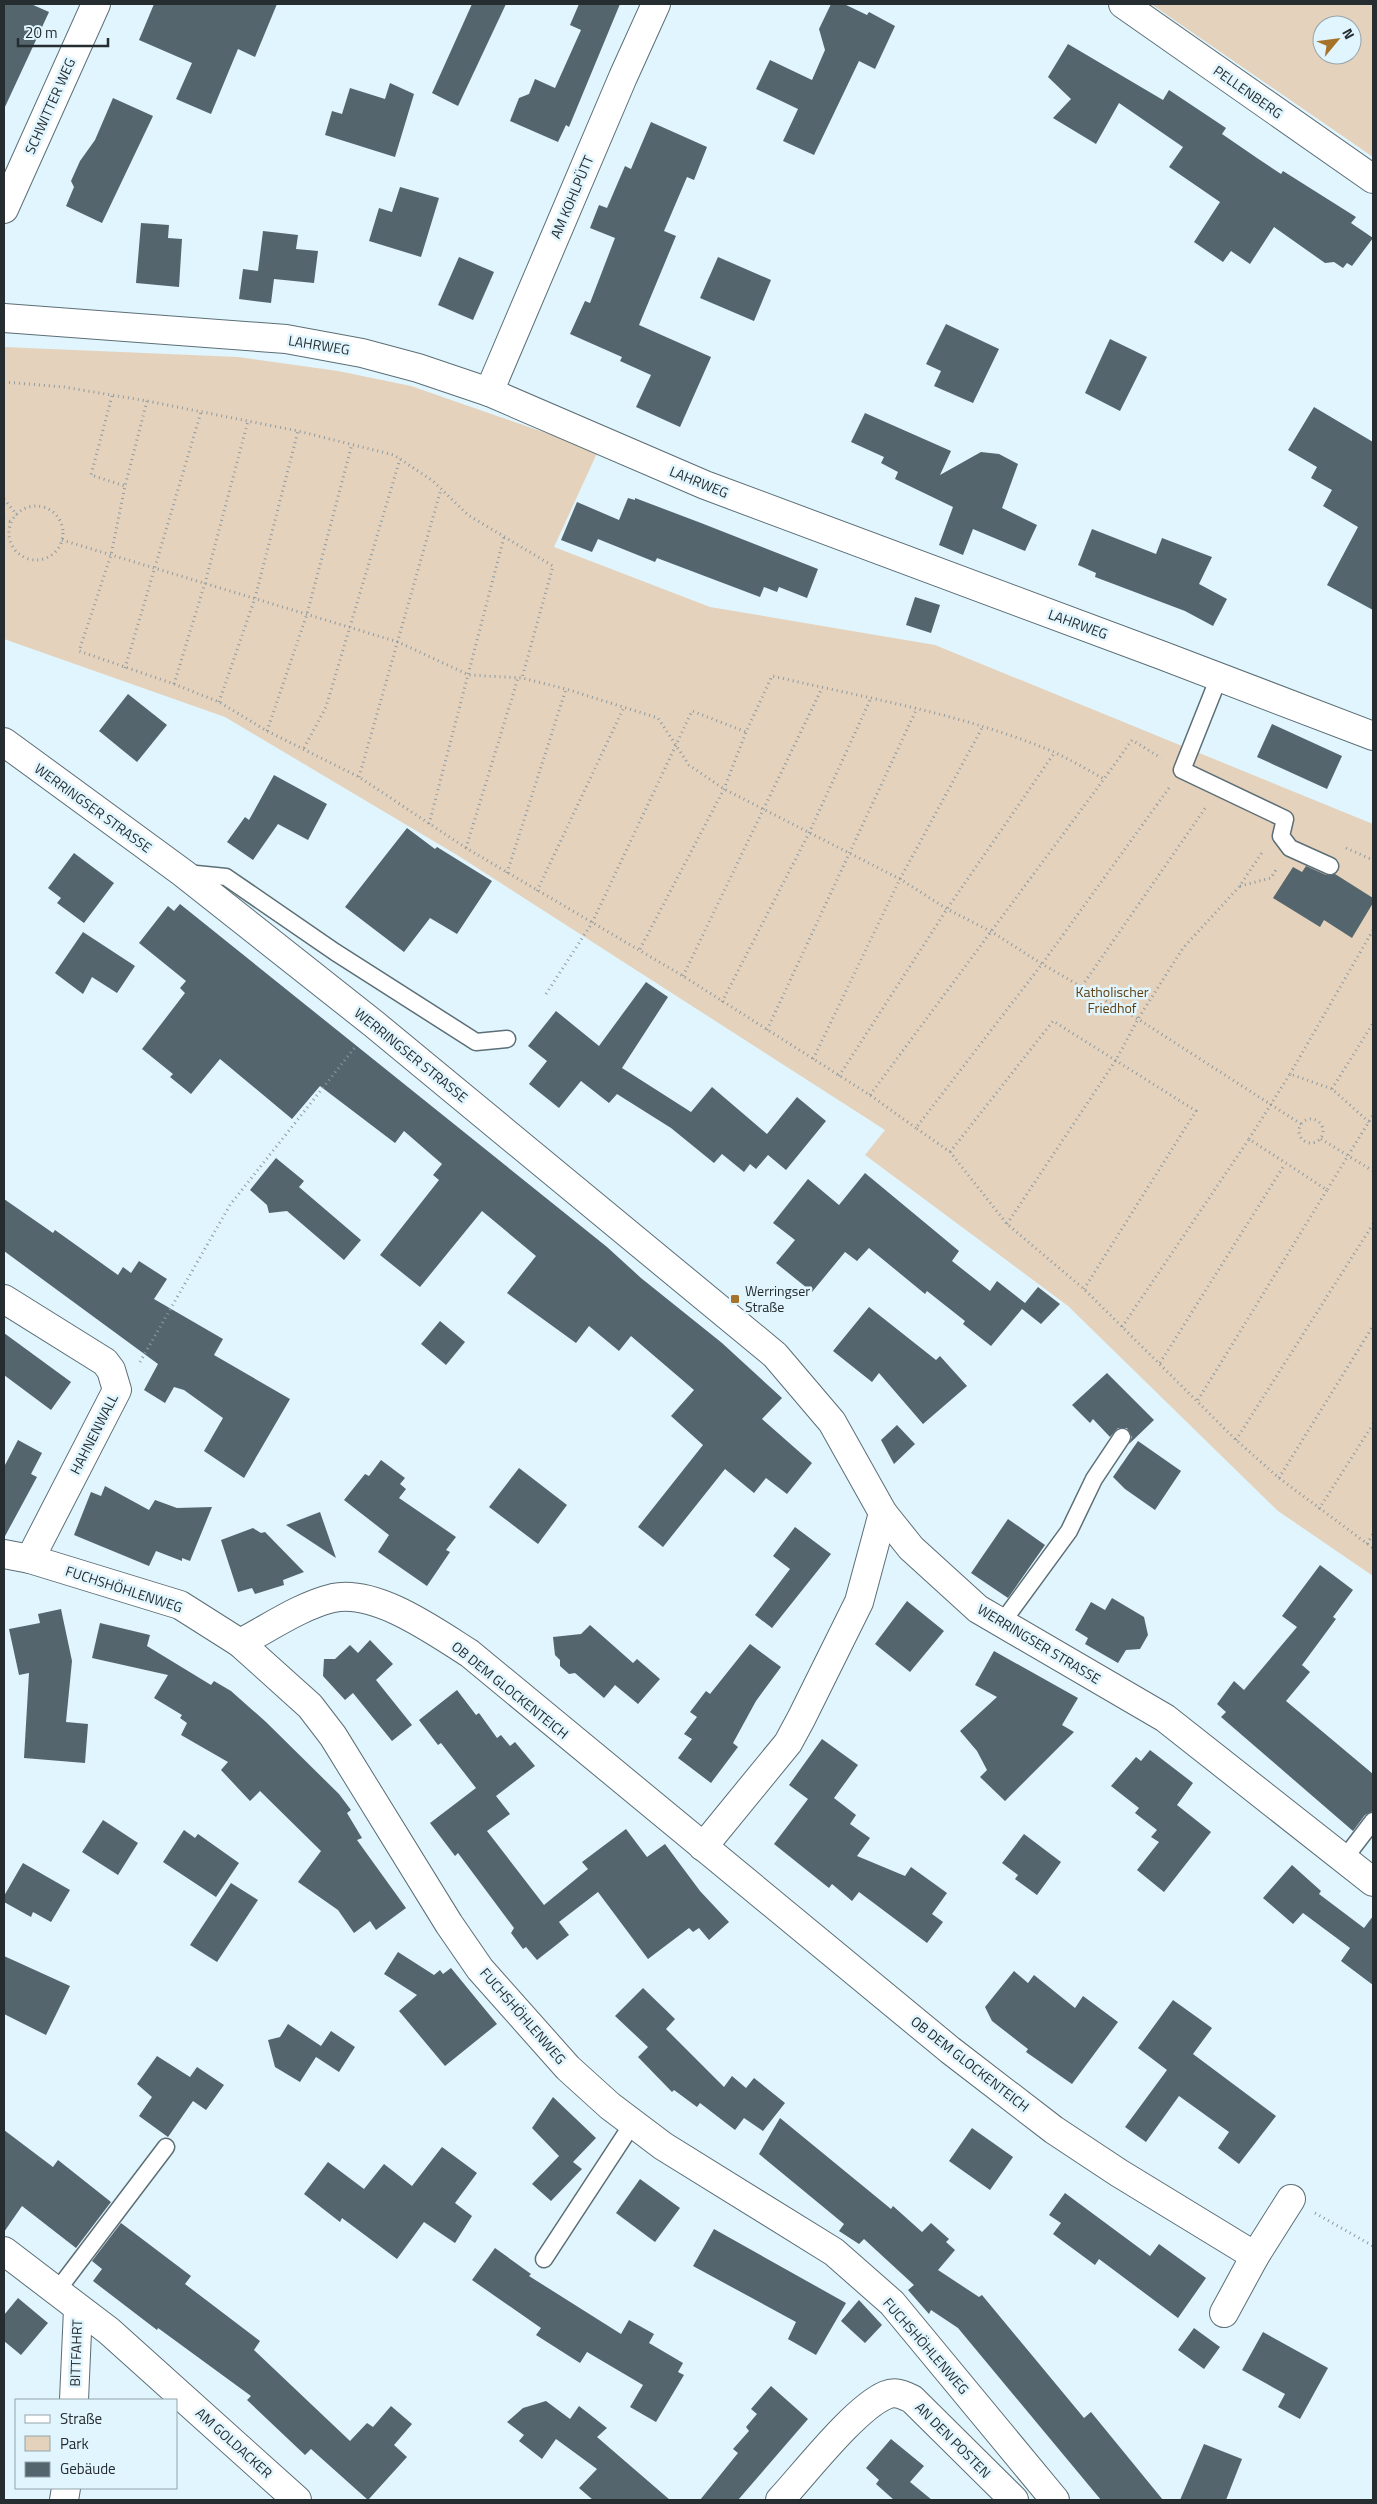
<svg xmlns="http://www.w3.org/2000/svg" width="1377" height="2504" viewBox="0 0 1377 2504" font-family="'Titillium Web',sans-serif">
	<style>
		.green { fill: #e5d2bc; fill-rule: evenodd }
		.building { fill: #54656d }
		.lines { fill: none; stroke-linecap: round; stroke-linejoin: round }
		.lane-casing { stroke: #5c6e76; stroke-width: 19 }
		.street-casing { stroke: #5c6e76; stroke-width: 30 }
		.path { stroke: #8d9ba1; stroke-width: 3; stroke-dasharray: 1 4; stroke-linecap: butt }
		.lane { stroke: #fff; stroke-width: 16 }
		.street { stroke: #fff; stroke-width: 28 }
		.poi-dot { fill: #a6732b; stroke: #e0f5fd; stroke-width: 2 }
		.labels { text-anchor: middle; stroke-width: 5; stroke-linejoin: round; paint-order: stroke }
		.street-label { font-size: 14px; fill: #262d31; stroke: #e0f5fd }
		.park-label { font-size: 14px; fill: #603f0f; stroke: #e0f5fd }
		.poi-label { font-size: 14px; fill: #262d31; stroke: #e0f5fd; text-anchor: start }
	</style>
	<rect width="100%" height="100%" fill="#e0f5fd"/>
	<!-- green -->
	<g class="green">
		<path d="M1151,4H1373V157ZM1322,25H1352V55H1322Z"/>
		<polygon points="4,347 238,357 338,371 411,386 598,451 554,547 710,607 935,645 1373,824 1373,1576 1278,1511 1068,1306 865,1155 885,1130 457,855 225,717 4,639"/>
	</g>
	<!-- building -->
	<g class="building">
		<polygon points="4,4 31,4 49,12 4,109"/>
		<polygon points="154,4 277,4 255,57 238,49 211,114 176,99 192,63 139,40"/>
		<polygon points="472,4 506,4 458,106 432,93"/>
		<polygon points="579,4 620,4 569,127 566,125 558,142 510,121 519,98 529,94 535,79 555,88 581,30 570,25"/>
		<polygon points="831,4 844,4 867,15 869,12 895,26 875,69 859,61 814,155 783,141 798,109 756,89 770,60 812,80 825,50 819,29"/>
		<polygon points="1068,44 1163,100 1169,90 1226,128 1222,134 1257,158 1281,174 1283,171 1356,217 1351,223 1373,238 1352,266 1347,263 1343,268 1334,262 1325,263 1274,227 1250,264 1231,251 1223,262 1194,242 1220,202 1169,167 1183,147 1119,103 1096,144 1053,118 1071,99 1048,77"/>
		<polygon points="390,83 414,94 395,157 325,135 332,111 342,114 350,88 385,99"/>
		<polygon points="113,98 153,116 102,223 66,206 74,187 71,181 80,161 95,140"/>
		<polygon points="651,122 707,147 694,180 687,177 664,231 676,236 639,325 711,357 680,427 636,407 651,375 620,361 622,357 570,334 585,301 590,303 615,238 590,228 599,205 607,208 625,166 631,169"/>
		<polygon points="400,187 439,198 421,257 369,241 379,208 392,212"/>
		<polygon points="141,223 169,225 168,238 182,239 179,287 136,283"/>
		<polygon points="263,231 298,235 296,249 318,251 314,283 274,279 271,303 239,299 243,269 258,271"/>
		<polygon points="459,257 494,272 473,320 438,305"/>
		<polygon points="718,257 771,280 754,321 700,298"/>
		<polygon points="946,324 999,349 973,403 934,386 941,371 926,364"/>
		<polygon points="1110,339 1147,357 1120,411 1085,393"/>
		<polygon points="1314,407 1373,442 1373,610 1327,585 1358,527 1323,506 1332,490 1311,478 1317,467 1288,450"/>
		<polygon points="865,413 951,451 940,475 981,452 999,454 1018,464 1002,508 1037,525 1025,551 973,529 963,555 939,545 953,507 895,479 898,472 881,463 884,457 851,442"/>
		<polygon points="628,498 635,500 635,498 701,523 818,569 807,598 779,587 777,592 764,587 760,597 657,558 655,562 598,539 592,552 561,540 577,502 619,520"/>
		<polygon points="1092,529 1156,554 1162,538 1212,557 1199,584 1227,599 1213,626 1185,611 1095,577 1096,573 1078,565"/>
		<polygon points="915,597 940,605 931,633 906,625"/>
		<polygon points="128,694 167,725 137,762 99,731"/>
		<polygon points="1272,724 1342,756 1327,789 1257,757"/>
		<polygon points="274,775 327,804 308,840 278,824 253,860 227,842 245,817 249,820"/>
		<polygon points="407,828 435,849 437,847 492,881 457,934 430,918 404,952 345,907"/>
		<polygon points="74,853 114,883 84,923 57,903 61,898 48,888"/>
		<polygon points="1306,866 1326,875 1335,874 1373,898 1373,903 1352,938 1324,920 1320,927 1273,898 1293,867 1302,872"/>
		<polygon points="180,904 607,1247 641,1278 722,1343 782,1398 762,1419 812,1463 787,1494 766,1478 754,1493 725,1469 663,1547 638,1527 703,1445 671,1416 694,1390 631,1336 619,1351 589,1326 576,1343 507,1293 536,1256 482,1211 420,1287 380,1255 439,1180 433,1175 442,1164 404,1131 395,1143 320,1086 292,1119 220,1059 191,1094 170,1077 173,1074 142,1049 185,993 180,988 186,981 139,943 168,906 174,911"/>
		<polygon points="83,932 135,966 117,993 92,977 83,994 55,973"/>
		<polygon points="646,982 668,997 622,1068 691,1112 712,1087 767,1134 797,1097 826,1121 786,1170 768,1155 756,1169 750,1164 744,1172 722,1154 714,1163 671,1128 617,1094 609,1103 581,1081 559,1108 529,1084 547,1061 528,1046 556,1011 599,1046"/>
		<polygon points="276,1158 304,1181 299,1187 361,1240 344,1260 287,1211 269,1213 267,1205 250,1190"/>
		<polygon points="865,1173 959,1251 952,1261 990,1291 997,1281 1025,1303 1038,1287 1060,1304 1041,1324 1022,1309 991,1346 963,1324 965,1321 927,1291 925,1294 869,1248 857,1261 845,1252 812,1292 776,1263 795,1240 773,1223 808,1179 839,1205"/>
		<polygon points="4,1199 53,1233 55,1230 118,1275 123,1267 131,1273 139,1261 167,1279 154,1299 223,1339 214,1355 290,1399 244,1478 204,1451 223,1418 184,1390 174,1387 165,1403 144,1390 158,1364 4,1251"/>
		<polygon points="869,1307 936,1360 940,1356 967,1386 923,1424 879,1373 872,1382 833,1351"/>
		<polygon points="440,1321 465,1342 446,1365 421,1344"/>
		<polygon points="4,1333 71,1382 51,1410 4,1375"/>
		<polygon points="1107,1373 1154,1420 1129,1444 1132,1437 1127,1428 1118,1428 1110,1437 1093,1419 1090,1423 1072,1405"/>
		<polygon points="897,1425 915,1444 894,1464 881,1440"/>
		<polygon points="18,1440 42,1453 31,1474 37,1477 4,1538 4,1467"/>
		<polygon points="1138,1441 1181,1471 1155,1510 1125,1489 1113,1477"/>
		<polygon points="381,1460 405,1478 400,1484 406,1489 399,1498 456,1537 446,1550 450,1552 427,1586 378,1552 389,1535 344,1500 365,1474 369,1476"/>
		<polygon points="519,1468 567,1505 538,1544 489,1507"/>
		<polygon points="105,1486 149,1510 155,1500 177,1508 212,1507 190,1561 182,1558 182,1561 156,1551 149,1566 74,1535 91,1492 101,1496"/>
		<polygon points="320,1512 336,1558 286,1525"/>
		<polygon points="1008,1519 1045,1545 1008,1598 971,1573"/>
		<polygon points="795,1527 831,1554 772,1628 755,1615 790,1569 773,1556"/>
		<polygon points="253,1528 261,1533 265,1532 304,1572 283,1580 284,1585 255,1594 252,1588 238,1592 221,1540"/>
		<polygon points="1320,1565 1353,1590 1333,1617 1336,1619 1302,1665 1310,1672 1286,1701 1373,1774 1373,1811 1365,1815 1353,1831 1221,1717 1226,1712 1217,1704 1234,1681 1244,1690 1297,1627 1282,1616"/>
		<polygon points="1112,1598 1144,1617 1148,1635 1140,1649 1126,1650 1118,1663 1085,1644 1088,1638 1075,1630 1091,1602 1105,1610"/>
		<polygon points="907,1601 944,1631 910,1672 875,1644"/>
		<polygon points="61,1609 72,1661 66,1722 88,1724 85,1763 24,1758 29,1673 19,1675 9,1629 40,1623 38,1614"/>
		<polygon points="100,1623 150,1635 147,1646 211,1685 214,1681 231,1691 266,1722 339,1794 351,1810 347,1813 362,1838 357,1840 406,1908 376,1930 370,1921 354,1933 338,1910 298,1882 321,1851 260,1791 250,1801 221,1770 228,1762 181,1735 187,1723 180,1718 182,1715 154,1698 168,1675 92,1658"/>
		<polygon points="590,1625 633,1663 637,1659 660,1679 638,1704 615,1685 604,1698 575,1673 569,1674 560,1666 560,1660 555,1655 553,1637 581,1634"/>
		<polygon points="370,1640 393,1664 376,1680 412,1725 392,1741 353,1693 345,1700 323,1676 324,1659 335,1659 350,1645 358,1653"/>
		<polygon points="750,1644 781,1667 756,1701 733,1743 738,1747 711,1783 678,1758 692,1739 684,1734 697,1717 690,1712 706,1691 710,1694"/>
		<polygon points="994,1651 1078,1698 1062,1725 1074,1732 1005,1801 980,1777 987,1770 977,1751 960,1731 997,1697 975,1685"/>
		<polygon points="457,1690 476,1715 479,1713 497,1738 501,1735 510,1746 515,1742 535,1766 496,1796 510,1814 487,1831 544,1905 588,1869 582,1862 626,1829 647,1857 665,1844 700,1891 729,1922 709,1940 699,1928 693,1932 689,1928 648,1959 598,1892 559,1922 569,1935 537,1960 526,1947 523,1949 511,1933 514,1928 458,1853 455,1856 430,1823 476,1788 441,1743 438,1745 419,1720"/>
		<polygon points="822,1739 858,1765 834,1798 856,1815 850,1824 870,1838 857,1856 905,1876 911,1867 947,1893 932,1914 943,1922 927,1943 859,1892 852,1901 832,1884 829,1888 774,1844 808,1799 789,1785"/>
		<polygon points="1150,1750 1193,1783 1177,1805 1211,1832 1164,1892 1137,1870 1159,1842 1151,1837 1157,1830 1135,1813 1139,1808 1111,1786 1136,1757 1141,1761"/>
		<polygon points="103,1820 138,1843 118,1875 82,1852"/>
		<polygon points="184,1830 195,1838 198,1834 239,1863 216,1897 163,1862"/>
		<polygon points="1024,1834 1061,1862 1037,1895 1015,1879 1018,1875 1002,1863"/>
		<polygon points="23,1863 70,1890 51,1922 33,1912 31,1917 4,1902 4,1896"/>
		<polygon points="1292,1865 1321,1891 1319,1894 1364,1928 1373,1916 1373,1985 1341,1961 1350,1948 1303,1913 1293,1924 1263,1898"/>
		<polygon points="231,1883 258,1900 217,1962 190,1945"/>
		<polygon points="398,1952 434,1975 440,1970 443,1974 451,1968 497,2024 445,2066 399,2011 417,1995 384,1974"/>
		<polygon points="4,1956 70,1986 46,2035 4,2014"/>
		<polygon points="1014,1971 1028,1983 1034,1975 1075,2008 1083,1996 1118,2022 1072,2084 1026,2052 1028,2049 992,2021 985,2007"/>
		<polygon points="643,1988 675,2019 666,2029 724,2087 732,2076 746,2088 754,2078 785,2103 763,2131 744,2118 735,2130 700,2103 697,2107 674,2090 672,2092 638,2057 648,2047 615,2016"/>
		<polygon points="1173,2000 1212,2028 1193,2054 1276,2116 1239,2164 1218,2148 1229,2132 1179,2096 1146,2142 1125,2127 1167,2070 1138,2048"/>
		<polygon points="288,2024 321,2046 331,2031 355,2047 339,2072 316,2057 300,2082 275,2067 268,2040 280,2037"/>
		<polygon points="157,2056 190,2077 197,2067 224,2085 206,2110 193,2101 168,2137 139,2116 152,2097 137,2084"/>
		<polygon points="553,2097 596,2138 573,2162 582,2169 551,2201 532,2184 559,2156 532,2128"/>
		<polygon points="780,2118 891,2209 893,2206 922,2232 931,2223 949,2239 946,2242 955,2250 938,2270 979,2297 982,2295 1084,2418 1091,2412 1163,2500 1101,2500 958,2328 931,2310 929,2314 908,2290 914,2285 864,2239 859,2244 839,2231 844,2224 759,2154"/>
		<polygon points="972,2128 1013,2157 990,2190 949,2161"/>
		<polygon points="4,2130 53,2167 58,2160 111,2202 76,2248 22,2206 4,2232"/>
		<polygon points="442,2147 477,2173 455,2203 472,2216 455,2243 424,2222 397,2259 342,2218 340,2222 304,2194 328,2162 364,2189 384,2164 412,2186"/>
		<polygon points="640,2179 680,2208 655,2242 616,2213"/>
		<polygon points="1065,2193 1150,2256 1159,2244 1206,2278 1178,2318 1099,2259 1095,2265 1053,2234 1061,2223 1049,2215"/>
		<polygon points="121,2223 191,2276 185,2284 260,2341 254,2350 350,2441 367,2423 373,2427 391,2406 412,2424 394,2445 407,2457 368,2500 311,2449 305,2455 247,2400 251,2396 158,2328 157,2330 93,2281 102,2269 92,2261"/>
		<polygon points="714,2229 846,2303 816,2355 788,2339 796,2322 693,2266"/>
		<polygon points="495,2248 531,2274 529,2276 621,2334 629,2320 654,2334 649,2343 683,2363 678,2372 684,2375 656,2422 630,2407 643,2385 587,2352 580,2363 536,2335 541,2328 472,2280"/>
		<polygon points="18,2298 48,2323 21,2355 4,2341 4,2315"/>
		<polygon points="859,2300 882,2325 865,2343 841,2321"/>
		<polygon points="1194,2328 1220,2347 1204,2369 1178,2350"/>
		<polygon points="1263,2332 1328,2368 1300,2419 1278,2407 1285,2394 1242,2370"/>
		<polygon points="771,2386 808,2419 738,2500 700,2500 738,2453 733,2449 749,2431 746,2427 757,2414 751,2409"/>
		<polygon points="546,2401 570,2419 579,2406 607,2428 597,2437 670,2500 593,2500 579,2488 597,2469 556,2439 542,2459 519,2441 524,2435 507,2422 523,2408"/>
		<polygon points="891,2439 924,2466 910,2482 932,2500 894,2500 876,2484 879,2480 866,2468"/>
		<polygon points="1204,2444 1242,2459 1226,2500 1180,2500"/>
	</g>
	<g class="lines">
		<!-- lane casing -->
		<g class="lane-casing">
			<g id="lane">
				<polyline points="1219,677 1182,770 1285,819 1281,836 1290,848 1330,866"/>
				<polyline points="186,873 226,877 335,952 476,1042 507,1039"/>
				<polyline points="1001,1624 1069,1531 1094,1479 1122,1437"/>
				<polyline points="1344,1859 1373,1821"/>
				<polyline points="544,2259 633,2123"/>
				<polyline points="56,2292 166,2147"/>
			</g>
		</g>
		<!-- street casing -->
		<g class="street-casing">
			<g id="street">
				<polyline points="1123,4 1373,179"/>
				<polyline points="4,209 96,4"/>
				<polyline points="4,318 286,339 362,353 418,368 489,392 705,485 1161,655 1373,736"/>
				<polyline points="489,392 623,77 656,4"/>
				<polyline points="4,742 183,873 374,1024 775,1355 832,1422 883,1513 911,1548 978,1609 1165,1718 1373,1882"/>
				<polyline points="4,1299 105,1362 111,1370 117,1390 30,1559"/>
				<polyline points="4,1554 30,1559 180,1605 240,1643 310,1706 333,1736 449,1924 480,1969 568,2068 610,2106 663,2146 834,2252 892,2303 1055,2500"/>
				<path d="M240,1643C269,1628 300,1606 333,1598C376,1589 434,1631 469,1653L950,2050L1054,2130L1119,2173L1255,2256"/>
				<polyline points="703,1847 788,1743 801,1719 859,1602 883,1513"/>
				<polyline points="4,2251 109,2331 297,2500"/>
				<polyline points="1224,2313 1255,2256 1291,2199"/>
				<polyline points="74,2400 78,2309"/>
				<polyline points="64,2500 66,2488"/>
				<path d="M780,2500C805,2473 855,2408 886,2395C896,2391 903,2395 912,2399L1014,2500"/>
			</g>
		</g>
		<!-- path -->
		<g class="path">
			<polyline points="4,382 64,387 147,401 298,431 394,455 433,481 468,515 553,566 522,678"/>
			<polyline points="112,396 91,475 125,486"/>
			<polyline points="147,401 125,486 111,555 79,651 174,684 219,702 267,731 359,777 466,848 683,976 870,1095 916,1128"/>
			<polyline points="4,499 17,515"/>
			<circle cx="36" cy="533" r="27"/>
			<polyline points="4,520 12,522"/>
			<polyline points="62,540 398,642 469,675 522,678 566,689 658,718 689,765 724,789 900,879 947,909 992,932 1042,964 1138,1019 1301,1124"/>
			<polyline points="125,668 201,412"/>
			<polyline points="174,684 205,583 248,421"/>
			<polyline points="219,702 255,598 298,431"/>
			<polyline points="267,731 307,614 352,444"/>
			<polyline points="304,748 326,707 400,459"/>
			<polyline points="359,777 441,489"/>
			<polyline points="1169,788 1042,964 916,1128 950,1152 1007,1224 1084,1289 1236,1440 1279,1478 1373,1548"/>
			<polyline points="429,824 504,537"/>
			<polyline points="466,848 518,678"/>
			<polyline points="1346,848 1373,860"/>
			<polyline points="507,873 566,689"/>
			<polyline points="1240,886 1271,878 1277,868"/>
			<polyline points="537,891 624,707"/>
			<polyline points="640,949 724,789 746,732"/>
			<polyline points="683,976 822,688"/>
			<polyline points="1082,986 1206,807"/>
			<path d="M546,994L592,923L692,711L746,732L772,676C866,698 964,714 1054,752C1071,760 1088,770 1104,779L1132,740L1161,758"/>
			<polyline points="722,1002 809,833 871,698"/>
			<polyline points="767,1030 917,708"/>
			<polyline points="813,1059 900,879 982,728"/>
			<polyline points="1290,1074 1373,930"/>
			<polyline points="839,1076 947,909 1055,752"/>
			<polyline points="1332,1089 1373,1023"/>
			<polyline points="870,1095 1104,779"/>
			<circle cx="1311" cy="1131" r="12"/>
			<polyline points="1369,1122 1332,1089 1290,1074 1249,1139 1327,1190 1373,1115"/>
			<polyline points="1321,1139 1373,1171"/>
			<polyline points="950,1152 1053,1021 1196,1111 1084,1289"/>
			<polyline points="1007,1224 1116,1060 1138,1019 1183,948 1239,887 1263,851"/>
			<polyline points="1122,1327 1249,1139"/>
			<polyline points="140,1362 230,1205 356,1046"/>
			<polyline points="1160,1363 1285,1164"/>
			<polyline points="1198,1400 1327,1190"/>
			<polyline points="1236,1440 1373,1224"/>
			<polyline points="1279,1478 1373,1326"/>
			<polyline points="1319,1509 1373,1424"/>
			<polyline points="1367,1544 1373,1534"/>
			<polyline points="1315,2213 1373,2246"/>
		</g>
		<!-- lane -->
		<use href="#lane" class="lane"/>
		<!-- street -->
		<use href="#street" class="street"/>
	</g>
	<!-- markers -->
	<rect class="poi-dot" x="730" y="1294" width="10" height="10" rx="2.5"/>
	<g class="labels">
		<!-- street labels -->
		<g class="street-label">
			<text transform="translate(1248 92) rotate(35)" y="5">PELLENBERG</text>
			<text transform="translate(50 106) rotate(-66)" y="5">SCHWITTER WEG</text>
			<text transform="translate(572 197) rotate(-67)" y="5">AM KOHLPÜTT</text>
			<text transform="translate(319 345) rotate(9)" y="5">LAHRWEG</text>
			<text transform="translate(699 482) rotate(22)" y="5">LAHRWEG</text>
			<text transform="translate(1078 624) rotate(20)" y="5">LAHRWEG</text>
			<text transform="translate(93 808) rotate(36)" y="5">WERRINGSER STRASSE</text>
			<text transform="translate(411 1055) rotate(39)" y="5">WERRINGSER STRASSE</text>
			<text transform="translate(94 1434) rotate(-63)" y="5">HAHNENWALL</text>
			<text transform="translate(124 1589) rotate(18)" y="5">FUCHSHÖHLENWEG</text>
			<text transform="translate(1039 1644) rotate(31)" y="5">WERRINGSER STRASSE</text>
			<text transform="translate(510 1690) rotate(39)" y="5">OB DEM GLOCKENTEICH</text>
			<text transform="translate(523 2016) rotate(49)" y="5">FUCHSHÖHLENWEG</text>
			<text transform="translate(970 2064) rotate(38)" y="5">OB DEM GLOCKENTEICH</text>
			<text transform="translate(926 2346) rotate(49)" y="5">FUCHSHÖHLENWEG</text>
			<text transform="translate(76 2353) rotate(-88)" y="5">BITTFAHRT</text>
			<text transform="translate(953 2440) rotate(45)" y="5">AN DEN POSTEN</text>
			<text transform="translate(234 2443) rotate(42)" y="5">AM GOLDACKER</text>
		</g>
		<!-- park labels -->
		<g class="park-label">
			<text x="1112" y="997">Katholischer<tspan x="1112" dy="16">Friedhof</tspan></text>
		</g>
		<!-- poi labels -->
		<g class="poi-label">
			<text x="745" y="1296">Werringser<tspan x="745" dy="16">Straße</tspan></text>
		</g>
	</g>
	<!-- border -->
	<rect width="1377" height="2504" fill="none" stroke="#262d31" stroke-width="10"/>
	<!-- legend -->
	<rect x="15" y="2399" width="162" height="90" fill="#e0f5fd" stroke="#96a5ab"/>
	<rect x="25" y="2415" width="25" height="8" fill="#ffffff" stroke="#96a5ab"/>
	<text x="60" y="2424" font-size="15" fill="#262d31">Straße</text>
	<rect x="25" y="2436" width="25" height="15" fill="#e5d2bc" stroke="#96a5ab"/>
	<text x="60" y="2449" font-size="15" fill="#262d31">Park</text>
	<rect x="25" y="2462" width="25" height="15" fill="#54656d" stroke="#96a5ab"/>
	<text x="60" y="2474" font-size="15" fill="#262d31">Gebäude</text>
	<!-- north arrow -->
	<g transform="translate(1337 40) rotate(61)"><circle r="24" fill="#e0f5fd" stroke="#96a5ab"/>
	<path d="M0-4L9 19L0 12L-9 19Z" fill="#a6732b"/>
	<text y="-8" font-size="14" font-weight="bold" text-anchor="middle" fill="#262d31">N</text>
	</g>
	<!-- scale -->
	<path d="M18 38v8h90v-8" fill="none" stroke="#262d31" stroke-width="2.5"/>
	<text x="25" y="38" font-size="15" fill="#262d31" stroke="#e0f5fd" stroke-width="4" paint-order="stroke">20 m</text>
</svg>
